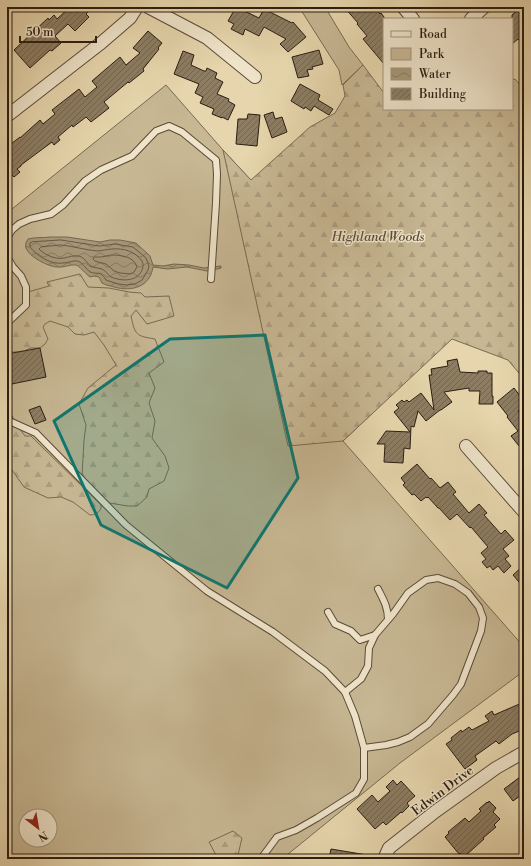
<svg xmlns="http://www.w3.org/2000/svg" width="531" height="866" viewBox="0 0 531 866" font-family="'Libre Bodoni',serif">
	<style>
		.green { fill: #c7b793; stroke: #786a52; fill-rule: evenodd }
		.forest { fill: url(#forest-firs); stroke: #786a52 }
		.water { fill: url(#water-waves); stroke: #75664f }
		.lines { fill: none; stroke-linecap: round; stroke-linejoin: round }
		.shore { stroke: #685a45; stroke-width: 1 }
		.building { fill: url(#building-hatch); stroke: #2a1d12 }
		.service-casing { stroke: #594b39; stroke-width: 8 }
		.minor-casing { stroke: #594b39; stroke-width: 14 }
		.service { stroke: #efe4ca; stroke-width: 6 }
		.minor { stroke: #efe4ca; stroke-width: 12 }
		.marked { fill: #0f766e; fill-opacity: 0.2; stroke: #0f766e; stroke-width: 3; stroke-linejoin: round }
		.labels { text-anchor: middle; stroke-width: 3; stroke-linejoin: round; paint-order: stroke }
		.park-label { font-size: 13px; font-style: italic; fill: #594b39; stroke: #efe4ca }
		.street-label { font-size: 13px; fill: #2a1d12; stroke: #efe4ca }
	</style>
	<defs>
		<pattern id="forest-firs" width="22" height="20" patternUnits="userSpaceOnUse"><rect width="22" height="20" fill="#c7b793"/><path d="M5 1l3.5 6h-7zM16 11l3.5 6h-7z" fill="#ab9d7e"/></pattern>
		<pattern id="water-waves" width="16" height="10" patternUnits="userSpaceOnUse"><rect width="16" height="10" fill="#a79778"/><path d="M0 5q4-4 8 0t8 0" fill="none" stroke="#887b61"/></pattern>
		<pattern id="building-hatch" width="6" height="6" patternUnits="userSpaceOnUse"><rect width="6" height="6" fill="#8c7d63"/><path d="M-1 1l2-2M0 6l6-6M5 7l2-2" fill="none" stroke="#736650"/></pattern>
	</defs>
	<rect width="100%" height="100%" fill="#e7d6ad"/>
	<filter id="stains"><feTurbulence type="fractalNoise" baseFrequency=".005" numOctaves="4"/><feColorMatrix values="0 0 0 0 .2 0 0 0 0 .09 0 0 0 0 .02 0 0 0 .5 -.17"/></filter>
	<radialGradient id="worn" r=".72"><stop offset=".6" stop-color="#630" stop-opacity="0"/><stop offset="1" stop-color="#630" stop-opacity=".3"/></radialGradient>
	<!-- green -->
	<g class="green">
		<polygon points="299,7 325,7 349,47 363,65 342,85 339,70"/>
		<path d="M166,85L223,150L422,366L343,441L524,647V671L400,763L282,859H7V213ZM26,816H50V840H26Z"/>
	</g>
	<!-- forest -->
	<g class="forest">
		<polygon points="363,65 384,93 384,109 512,109 512,80 515,79 524,89 524,379 508,360 452,339 343,441 288,446 223,150 251,180 310,127 335,113 345,96 343,85"/>
		<path d="M80,274L88,287L109,288L129,292L141,293L145,297L169,296L174,316L147,324L136,310L131,316C135,335 136,336 155,339L164,362L149,373L155,388L149,403L155,421L152,438L165,456L169,468L164,481L149,489L147,497L137,506H128L109,503L82,476L84,440L86,425L79,404L88,388L116,365L104,345L94,332L84,335L75,334L68,327L50,321L45,324L43,327L48,339L45,344L40,348H30L25,351L17,352H7V327L22,312L28,292L49,286L47,282Z"/>
		<path d="M7,409C14,417 18,428 25,436H31L101,505V508C99,513 95,515 90,515L73,502L61,497L48,498L24,487L7,463Z"/>
		<polygon points="233,831 242,838 237,859 220,859 216,855 209,842"/>
	</g>
	<!-- water -->
	<path class="water" d="M50,237H67L100,242L110,240H120L136,243L150,256L153,265L163,266L174,264L189,265L204,268L221,266V268L213,270L207,271L187,267L167,269L153,267C150,287 132,292 114,287C111,286 105,285 102,283C101,281 100,279 99,277L94,276L90,277C87,275 78,265 76,265C70,264 64,268 57,267C49,267 29,257 26,248C25,245 26,242 28,239C35,237 43,238 50,237Z"/>
	<g class="lines">
		<!-- shore -->
		<g class="shore">
			<path d="M61,240L99,246L115,244L133,247L146,258L149,266L148,270L142,280L135,284L127,285L118,284L106,280C100,270 98,275 90,272C86,269 83,263 78,261C73,260 68,263 63,263C51,265 37,256 30,247V243L32,242Z"/>
			<path d="M61,245C73,246 85,250 97,251C102,251 107,249 112,249C123,248 135,251 142,261C144,265 143,268 141,272C135,282 121,281 111,277C108,275 106,271 102,269C99,268 96,268 93,267C87,265 86,258 79,256C74,255 69,257 64,258C56,260 45,255 39,249L41,247Z"/>
			<path d="M111,255C120,255 134,256 137,267L134,272L131,274L120,273L114,271L106,264L95,261L93,259L94,257H101Z"/>
		</g>
	</g>
	<!-- building -->
	<g class="building">
		<polygon points="70,7 93,7 86,14 89,17 75,31 68,24 55,36 61,43 52,51 50,50 30,68 14,50 48,18 49,20 54,15 57,19"/>
		<polygon points="236,7 259,18 264,9 292,23 293,22 306,37 288,52 280,44 286,39 264,27 259,36 245,29 243,35 231,29 234,24 228,21"/>
		<polygon points="344,7 375,7 380,14 381,13 384,17 384,64 363,39 367,36 357,24 358,23"/>
		<polygon points="521,7 524,7 524,46 518,39 512,44 512,15"/>
		<polygon points="148,31 162,43 158,48 159,49 143,69 144,71 129,83 128,82 104,102 109,108 91,122 86,117 73,127 72,125 58,137 60,140 54,145 52,142 21,165 21,166 17,169 20,172 14,177 11,174 7,177 7,147 20,137 20,138 40,120 43,124 55,114 52,110 79,89 85,97 97,87 92,81 120,57 126,65 140,53 133,48"/>
		<polygon points="319,50 323,64 312,67 313,69 307,70 309,76 298,78 292,57"/>
		<polygon points="183,51 194,55 191,65 204,71 206,71 207,68 217,73 215,78 223,82 217,94 229,99 228,101 235,105 228,120 222,117 222,118 212,114 214,109 200,103 203,97 195,93 199,84 174,74"/>
		<polygon points="300,84 320,95 318,100 333,109 329,115 314,106 311,111 305,107 304,109 291,101"/>
		<polygon points="273,112 275,119 282,117 287,132 272,138 264,115"/>
		<polygon points="248,114 260,115 257,146 236,144 238,119 247,119"/>
		<polygon points="40,348 46,377 7,385 7,354"/>
		<polygon points="457,359 460,372 478,373 478,371 487,371 487,373 492,373 492,396 493,396 493,404 479,404 480,391 469,391 469,388 444,392 452,402 441,410 440,410 426,421 418,411 414,427 411,426 410,449 404,448 403,463 384,462 385,444 377,444 386,431 410,432 394,412 399,408 396,405 402,400 404,402 407,400 409,402 421,393 434,410 429,375 432,375 431,369 448,366 447,361"/>
		<polygon points="514,388 524,401 524,406 518,411 524,418 524,442 519,446 511,436 518,431 507,417 508,416 497,402"/>
		<polygon points="40,406 46,420 35,424 29,410"/>
		<polygon points="417,464 430,479 431,478 440,488 448,482 456,492 453,494 469,513 479,504 487,513 484,515 501,534 505,530 514,540 503,549 509,556 505,559 511,566 504,573 498,566 493,570 490,566 487,568 482,562 486,559 481,553 488,547 471,527 470,528 457,514 450,520 439,508 438,508 428,497 427,498 426,497 421,501 414,494 412,495 403,485 405,483 401,478"/>
		<polygon points="524,565 524,588 513,575"/>
		<polygon points="524,702 524,729 512,734 499,744 496,741 475,756 477,760 465,769 446,744 452,740 451,738 461,730 462,732 469,727 472,730 489,721 485,716 492,711 494,715"/>
		<polygon points="524,774 524,793 513,801 504,789"/>
		<polygon points="393,780 397,785 401,781 415,796 407,803 409,806 402,813 401,812 386,825 383,822 375,829 357,809 372,795 378,802 390,791 386,787"/>
		<polygon points="489,801 496,808 493,812 500,819 494,825 496,827 483,838 484,839 464,857 460,853 459,854 445,837 449,833 448,832 465,818 469,822 481,811 479,809 487,802 488,803"/>
		<polygon points="331,849 367,855 366,859 329,859"/>
	</g>
	<g class="lines">
		<!-- service casing -->
		<g class="service-casing">
			<g id="service">
				<polyline points="7,238 12,230 19,224 30,219 51,214 63,205 85,181 101,170 132,156 156,131 169,126 182,132 216,160 217,174 216,203 211,279"/>
				<polyline points="7,257 13,267 21,276 26,287 26,305 7,323"/>
				<polyline points="7,420 36,433 126,525 207,591 273,632 325,671 345,692 355,716 364,748 364,779 356,793 317,818 296,830 277,837 263,856 266,859"/>
				<path d="M378,589C383,599 388,607 388,619"/>
				<polyline points="328,612 335,624 351,631 360,640 375,635 393,614 408,593 426,580 438,578 455,584 468,593 479,607 483,618 481,631 461,684 453,695 428,724 410,737 398,742 386,745 364,748"/>
				<polyline points="345,692 361,679 368,666 369,648 375,635"/>
			</g>
		</g>
		<!-- minor casing -->
		<g class="minor-casing">
			<g id="minor">
				<polyline points="148,7 207,38 255,77"/>
				<polyline points="403,7 413,19"/>
				<polyline points="471,19 484,7"/>
				<polyline points="7,116 101,43 130,18 137,7"/>
				<polyline points="466,446 524,512"/>
				<polyline points="384,859 389,848 436,811 496,768 524,752"/>
			</g>
		</g>
		<!-- service -->
		<use href="#service" class="service"/>
		<!-- minor -->
		<use href="#minor" class="minor"/>
	</g>
	<!-- marked area -->
	<path class="marked" d="M265,335L298,478L227,588L101,525L54,421L170,339Z"/>
	<g class="labels">
		<!-- park labels -->
		<g class="park-label">
			<text x="378" y="241">Highland Woods</text>
		</g>
		<!-- street labels -->
		<g class="street-label">
			<text transform="translate(442 790) rotate(-37)" y="5">Edwin Drive</text>
		</g>
	</g>
	<!-- margin -->
	<rect width="531" height="866" fill="none" stroke="#e7d6ad" stroke-width="24"/>
	<rect x="8" y="8" width="515" height="850" fill="none" stroke="#2a1d12" stroke-width="2"/>
	<rect x="12" y="12" width="507" height="842" fill="none" stroke="#2a1d12"/>
	<!-- legend -->
	<rect x="383" y="18" width="130" height="92" fill="#efe4ca" stroke="#a09480"/>
	<rect x="391" y="31" width="20" height="6" fill="#efe4ca" stroke="#a09480"/>
	<text x="419" y="38" font-size="12" fill="#2a1d12">Road</text>
	<rect x="391" y="48" width="20" height="12" fill="#c7b793" stroke="#a09480"/>
	<text x="419" y="58" font-size="12" fill="#2a1d12">Park</text>
	<rect x="391" y="68" width="20" height="12" fill="url(#water-waves)" stroke="#a09480"/>
	<text x="419" y="78" font-size="12" fill="#2a1d12">Water</text>
	<rect x="391" y="88" width="20" height="12" fill="url(#building-hatch)" stroke="#a09480"/>
	<text x="419" y="98" font-size="12" fill="#2a1d12">Building</text>
	<!-- north arrow -->
	<g transform="translate(38 828) rotate(149)"><circle r="19" fill="#efe4ca" stroke="#a09480"/>
	<path d="M0-3L7 15L0 10L-7 15Z" fill="#8f2418"/>
	<text y="-6" font-size="11" font-weight="bold" text-anchor="middle" fill="#2a1d12">N</text>
	</g>
	<!-- scale -->
	<path d="M20 36v6h76v-6" fill="none" stroke="#2a1d12" stroke-width="2"/>
	<text x="26" y="36" font-size="12" fill="#2a1d12" stroke="#efe4ca" stroke-width="3" paint-order="stroke">50 m</text>
	<rect width="100%" height="100%" filter="url(#stains)"/>
	<rect width="100%" height="100%" fill="url(#worn)"/>
</svg>
